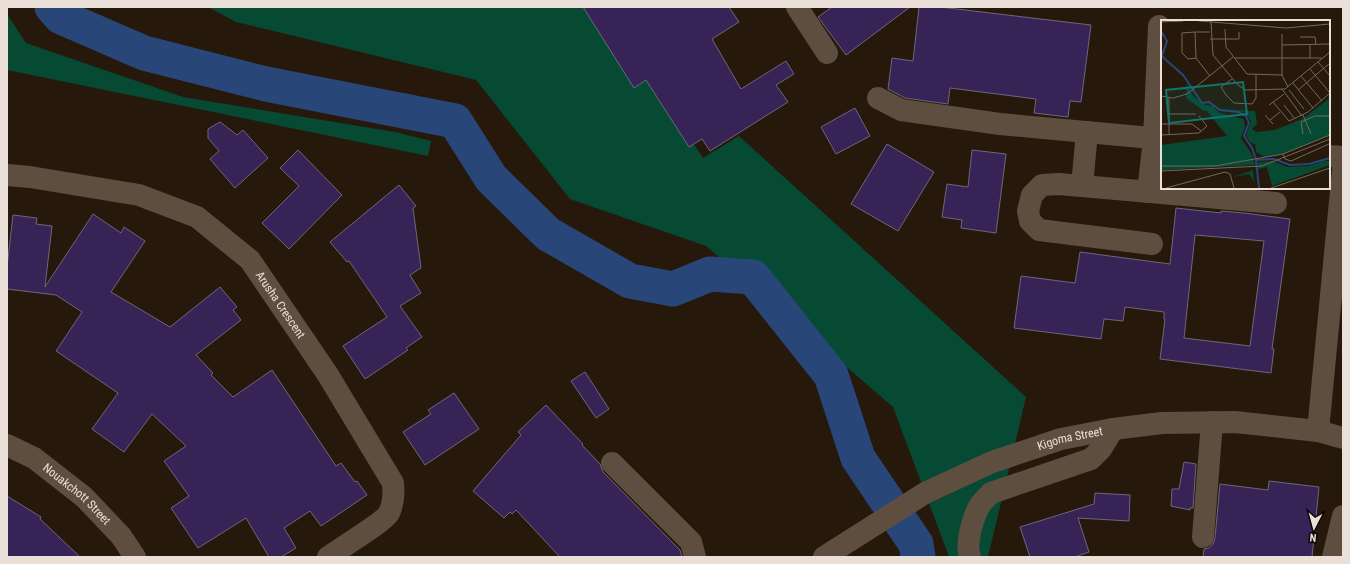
<svg xmlns="http://www.w3.org/2000/svg" width="1350" height="564" viewBox="0 0 1350 564" font-family="'Roboto Condensed',sans-serif">
	<style>
		.green { fill: #064a34 }
		.lines { fill: none; stroke-linecap: round; stroke-linejoin: round }
		.river { stroke: #284677; stroke-width: 35 }
		.building { fill: #382357; stroke: #6d677a; fill-rule: evenodd }
		.minor { stroke: #5e4e40; stroke-width: 22 }
		.labels { text-anchor: middle; stroke-width: 3; stroke-linejoin: round; paint-order: stroke }
		.street-label { font-size: 12px; fill: #eae0d7; stroke: #0a0502 }
		.inset-river { fill: none; stroke: #284677; stroke-width: 2 }
		.inset-road { fill: none; stroke: #74685d; stroke-width: 1 }
		.view { fill: #0f766e; fill-opacity: 0.15; stroke: #0f766e; stroke-width: 2 }
		.inset-edge { fill: none; stroke: #eae0d7; stroke-width: 2 }
	</style>
	<rect width="100%" height="100%" fill="#26180b"/>
	<!-- green -->
	<g class="green">
		<polygon points="208,7 604,7 703,158 739,136 1026,397 988,557 949,557 893,407 706,246 570,199 476,80 236,22"/>
		<polygon points="7,14 26,43 183,97 395,132 431,141 428,156 7,70"/>
	</g>
	<g class="lines">
		<!-- river -->
		<polyline class="river" points="52,7 61,17 144,53 266,84 455,121 491,178 548,234 630,281 673,289 710,274 753,277 831,375 858,458 916,544 918,557"/>
	</g>
	<!-- building -->
	<g class="building">
		<polygon points="583,7 729,7 739,22 712,39 741,89 786,61 794,74 776,85 788,102 710,151 702,139 689,147 646,80 634,88"/>
		<polygon points="832,7 910,7 846,55 818,17"/>
		<polygon points="919,7 940,7 1091,25 1081,102 1070,101 1068,117 1034,113 1036,99 950,88 948,104 905,98 888,89 892,58 913,61"/>
		<polygon points="855,108 870,136 836,154 821,127"/>
		<polygon points="220,122 237,135 243,130 268,158 235,188 210,159 219,151 208,138 208,129"/>
		<polygon points="887,144 934,172 898,231 851,204"/>
		<polygon points="298,150 342,195 289,249 262,223 299,186 280,168"/>
		<polygon points="972,150 1006,154 996,233 961,228 962,220 942,217 947,184 968,187"/>
		<polygon points="399,185 416,206 413,208 421,268 410,275 421,293 400,306 422,337 406,348 408,350 365,379 343,346 387,317 349,261 347,262 330,242"/>
		<path d="M1176,208L1221,213V211L1244,213L1290,219L1272,349H1274L1271,373L1160,359L1165,319H1164V312L1125,307L1123,321L1104,319L1101,339L1014,328L1021,276L1075,283L1080,252L1170,264ZM1195,235L1264,241L1250,346L1184,338Z"/>
		<polygon points="93,214 121,233 124,227 145,241 111,292 170,327 220,287 237,307 233,310 241,320 196,355 213,373 211,375 233,397 272,370 336,466 341,463 355,482 357,481 367,495 321,526 310,511 284,528 296,548 281,557 269,557 246,518 198,548 171,508 189,496 164,461 186,446 152,414 124,452 92,429 118,393 56,351 82,312 56,295 7,289 7,267 13,215 37,218 36,224 52,226 45,287"/>
		<polygon points="585,372 609,409 596,418 571,381"/>
		<polygon points="454,393 479,429 425,465 403,432 431,414 428,410"/>
		<polygon points="546,405 583,444 582,445 600,464 603,472 680,550 682,557 560,557 516,510 512,514 510,512 504,518 473,491 521,435 518,432"/>
		<polygon points="1184,462 1196,464 1193,508 1190,508 1190,510 1171,506 1172,489 1179,489"/>
		<polygon points="1269,481 1319,487 1312,557 1203,557 1204,549 1209,548 1213,544 1215,538 1220,484 1268,490"/>
		<polygon points="1095,493 1130,495 1129,521 1078,518 1089,552 1075,557 1030,557 1020,527 1094,504"/>
		<polygon points="7,496 41,517 40,519 80,557 7,557"/>
	</g>
	<g class="lines">
		<!-- minor -->
		<g class="minor">
			<polyline points="797,7 827,53"/>
			<polyline points="878,98 901,110 1000,124 1162,139"/>
			<polyline points="1329,156 1343,157"/>
			<path id="s1" d="M7,175L30,177L139,195L197,217L250,260L328,375L393,483C394,493 394,503 389,513C385,521 338,550 328,557"/>
			<polyline points="1082,186 1087,132"/>
			<polyline points="1148,192 1154,139 1159,26"/>
			<polyline points="1152,244 1039,230 1030,221 1028,211 1032,195 1042,185 1059,184 1276,203"/>
			<polyline points="1318,431 1343,170"/>
			<path id="s2" d="M7,445L34,458L84,497L121,536L135,557"/>
			<polyline points="612,463 691,542 695,557"/>
			<polyline points="1203,537 1212,422"/>
			<path id="s3" d="M824,557L925,493L992,462L1061,439L1113,429L1162,423L1235,422L1318,431L1343,438"/>
			<path d="M970,557C965,544 973,517 980,505C983,501 987,497 991,493L1091,459L1101,449L1113,429"/>
			<polyline points="1333,557 1343,516"/>
		</g>
	</g>
	<g class="labels">
		<!-- street labels -->
		<g class="street-label">
			<text dy="4" stroke="none"><textPath href="#s1" startOffset="318">Arusha Crescent</textPath></text>
			<text dy="4" stroke="none"><textPath href="#s3" startOffset="275">Kigoma Street</textPath></text>
			<text dy="4" stroke="none"><textPath href="#s2" startOffset="86">Nouakchott Street</textPath></text>
		</g>
	</g>
	<!-- overview -->
	<g transform="translate(1161 20)">
		<rect width="169" height="169" fill="#26180b"/>
		<path d="M26,64L32,76L44,85L52,86L58,93L83,99L84,108L80,118L92,136L94,145L0,150V125L66,116L45,90L43,91L25,78ZM169,78V115L122,134L104,137L95,132L94,124L90,123L85,116L90,102L84,92L60,89L94,91L96,104L91,109L96,112L114,110L141,99ZM112,141L126,147L147,146L163,141H169V145L111,166L106,147L97,149V142ZM92,150L93,162L88,154L72,157Z" fill="#064a34"/>
		<path class="inset-river" d="M0,4V11L6,21L1,36L4,39L22,55L41,83L48,82L59,90L77,92L85,96L88,103L83,116L91,128L95,139M98,168L95,140L113,139L129,145L148,144L169,138"/>
		<path class="inset-road" d="M38,1L125,8L169,4M50,1L52,35L76,64L84,70L124,69L169,32M0,2L22,1M64,9L65,27L86,54L121,55L127,67M34,12L21,13V33L27,39L35,38M121,14V55M139,17H154L155,25M49,19H78V12M121,25L169,24M149,25V38M74,38H121M121,38H161M157,42L169,56M149,49L169,73M49,56L35,38L34,12H49M140,56L161,81M71,59L60,67L65,75L73,83L91,84L95,78V55M132,63L152,88M121,69L141,96M128,70L143,89M137,70L169,43M0,76L12,78L26,74L72,37M8,78V115M112,82L128,101L147,92L169,73M108,85L123,74M123,85L134,99M8,94H35M104,95L112,104M142,95L150,114M109,100L119,92M0,104H31L40,111M142,114L140,102L154,96H169M0,115L38,113L46,106L38,96M122,134L124,139L130,141L168,124M0,146H54L122,134L169,115M0,151L101,146L169,119M5,168L64,152L69,154L73,168M110,168L169,148"/>
		<path class="view" d="M82,62L86,94L8,103L5,70Z"/>
		<rect width="169" height="169" class="inset-edge"/>
	</g>
	<!-- border -->
	<rect width="1350" height="564" fill="none" stroke="#eae0d7" stroke-width="16"/>
	<!-- north arrow -->
	<g transform="translate(1314 528) rotate(186)" stroke="#0a0502" stroke-width="3" paint-order="stroke">
	<path d="M0-3L7 15L0 10L-7 15Z" fill="#eae0d7"/>
	<text y="-6" font-size="11" font-weight="bold" text-anchor="middle" fill="#eae0d7">N</text>
	</g>
</svg>
